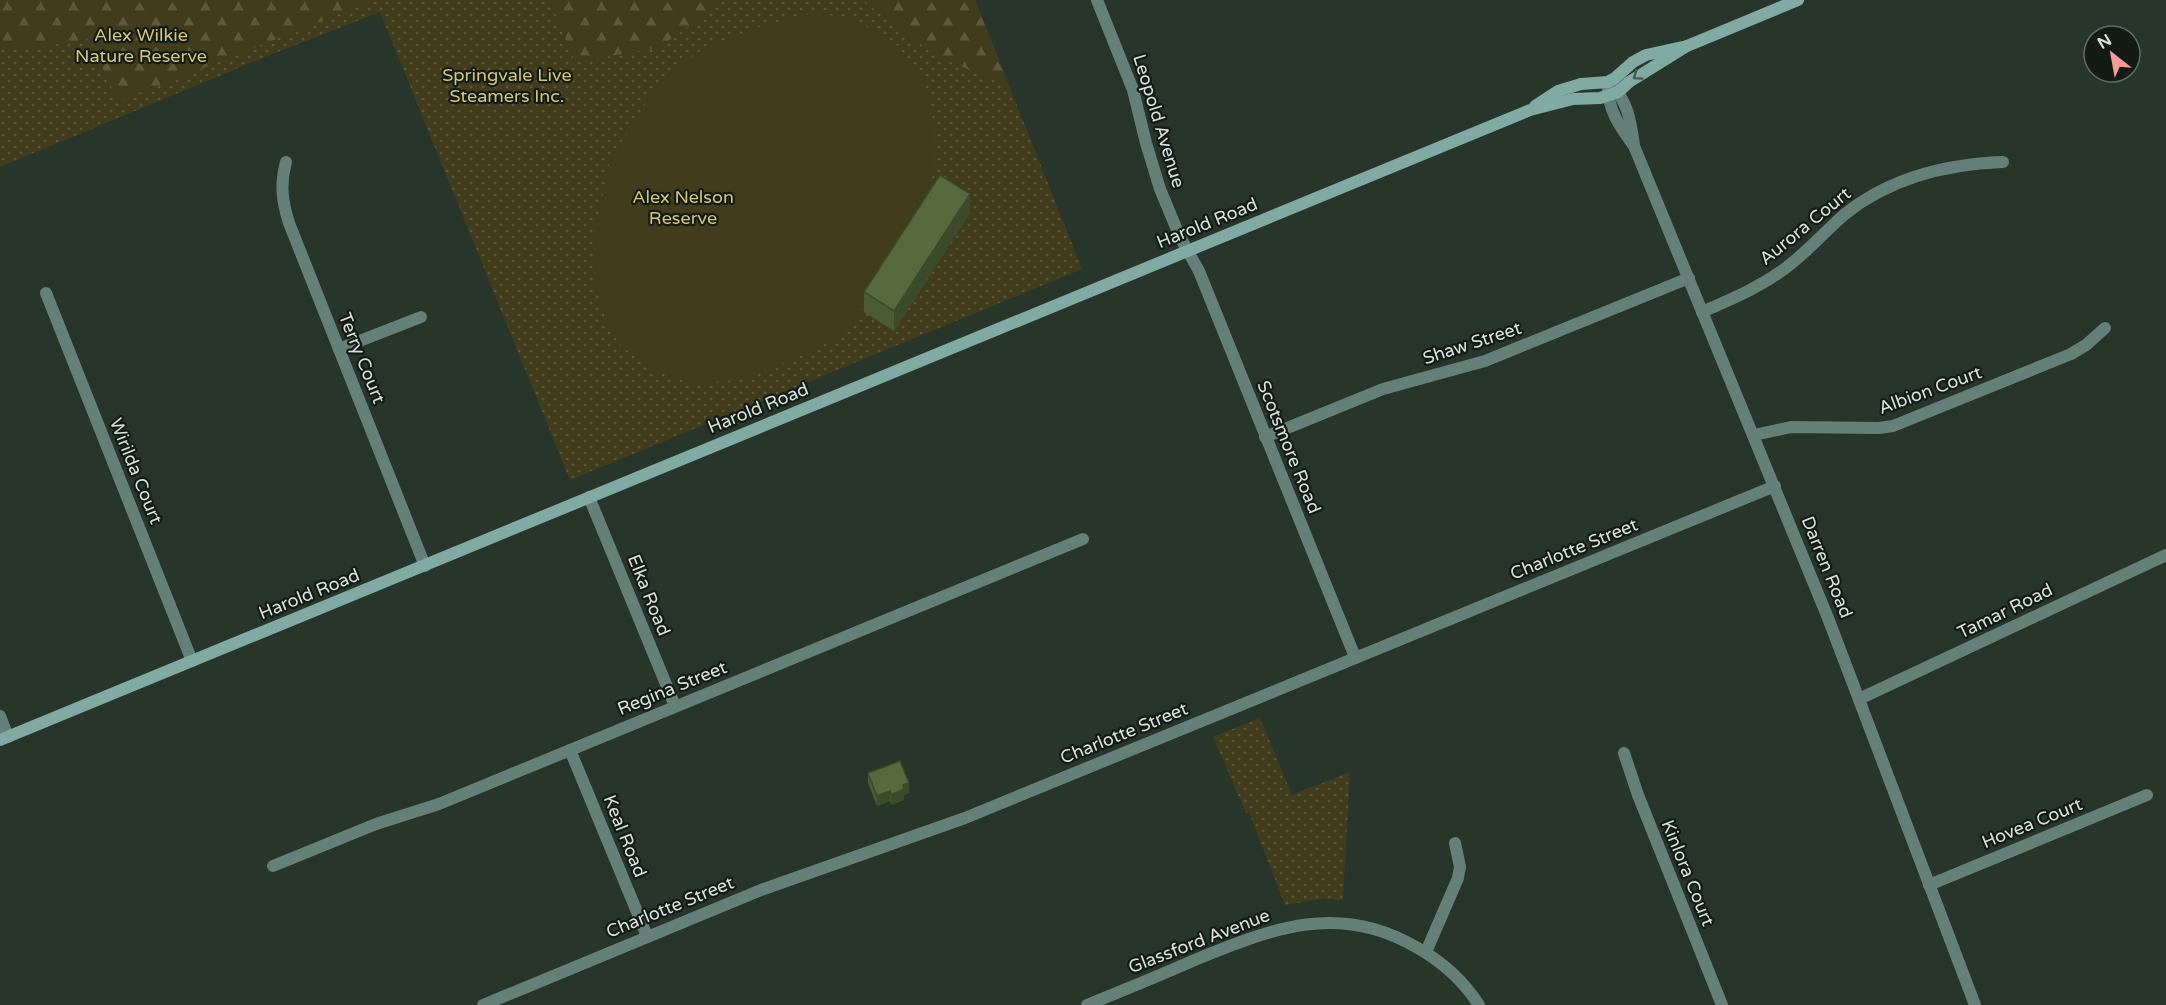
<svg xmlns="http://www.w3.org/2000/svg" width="2166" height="1005" viewBox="0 0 2166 1005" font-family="'Varela Round',sans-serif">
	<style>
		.grass { fill: url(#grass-dots) }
		.forest { fill: url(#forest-firs) }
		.garden { fill: #413c1c }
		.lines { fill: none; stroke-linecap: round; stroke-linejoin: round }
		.street { stroke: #657f79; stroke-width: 12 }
		.secondary { stroke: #81aba2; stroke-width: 12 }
		.wall { fill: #4b5b34 }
		.shaded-wall { fill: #3d4a2b }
		.building { fill: #576a3d; stroke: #3d4a2b; stroke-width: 1.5 }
		.oneway { stroke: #455b55 }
		.labels { text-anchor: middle; stroke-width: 4.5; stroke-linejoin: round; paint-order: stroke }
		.park-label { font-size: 18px; fill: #d3c779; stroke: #141a16 }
		.street-label { font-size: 18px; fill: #d9e2dc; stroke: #141a16 }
	</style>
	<defs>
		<pattern id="grass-dots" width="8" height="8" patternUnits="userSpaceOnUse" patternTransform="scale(1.5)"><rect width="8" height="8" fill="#413c1c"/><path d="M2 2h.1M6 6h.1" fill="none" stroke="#5c583c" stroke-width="1.8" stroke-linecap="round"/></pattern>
		<pattern id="forest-firs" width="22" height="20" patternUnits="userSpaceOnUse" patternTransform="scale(1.5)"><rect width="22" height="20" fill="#413c1c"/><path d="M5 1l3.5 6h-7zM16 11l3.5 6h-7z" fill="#5c583c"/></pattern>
	</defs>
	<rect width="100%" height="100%" fill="#27352b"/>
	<!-- grass -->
	<g class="grass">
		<polygon points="0,0 975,0 1082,269 570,480 380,12 270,55 0,167"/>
		<polygon points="1260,718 1292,795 1350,772 1343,900 1322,899 1285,905 1249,812 1246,813 1213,737"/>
	</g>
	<!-- forest -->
	<g class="forest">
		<polygon points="0,0 428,0 372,1 118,102 90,39 46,46 0,49"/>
		<polygon points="550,0 726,0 658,48 575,62"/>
		<polygon points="862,0 975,0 1009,86 936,56"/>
	</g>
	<!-- garden -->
	<polygon class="garden" points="813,13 852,18 896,44 924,80 934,123 934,172 907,244 869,302 831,341 782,364 737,380 695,383 656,370 621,346 606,321 596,287 596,226 610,161 651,95 668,75 700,51 754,28"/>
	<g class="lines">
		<!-- street -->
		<g class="street">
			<polyline points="1097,0 1133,90 1146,143 1160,189 1180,237 1199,271 1355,657"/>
			<path d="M1608,86C1608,111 1620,127 1634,146L1828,618L1975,1005"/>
			<path d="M1612,86C1628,101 1631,124 1634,145"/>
			<path d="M286,162C280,184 282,201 289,223L425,566"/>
			<polyline points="46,293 192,661"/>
			<path d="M1702,312C1729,300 1756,289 1780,272C1804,256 1823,233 1845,214C1890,178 1946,164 2003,162"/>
			<polyline points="339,349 421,317"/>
			<polyline points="1754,435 1791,427 1879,428 1893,426 2071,354 2086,345 2105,328"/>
			<polyline points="1265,437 1383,389 1485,361 1689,278"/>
			<polyline points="589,497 675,706"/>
			<polyline points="1859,699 2166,555"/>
			<polyline points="0,716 8,737"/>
			<polyline points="570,750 647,936"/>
			<polyline points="1624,753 1638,795 1722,1005"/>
			<polyline points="273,866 376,824 439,804 1083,539"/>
			<polyline points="1929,885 2147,795"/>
			<polyline points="1426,952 1458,878 1460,867 1455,843"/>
			<polyline points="483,1005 761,890 965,818 1775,486"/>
			<path d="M1087,1005C1124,990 1161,975 1197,959C1273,928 1339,902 1416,947C1441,961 1463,980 1479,1005"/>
		</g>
		<!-- secondary -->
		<g class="secondary">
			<polyline points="1535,106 1558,91 1581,84 1608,82 1615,78 1633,62 1646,55 1687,46 1798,0"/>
			<polyline points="0,740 1530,110 1573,99 1600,98 1618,92 1629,82 1687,46"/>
		</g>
	</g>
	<!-- wall -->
	<g class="wall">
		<polygon points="970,213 894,331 864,312 864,292"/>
		<polygon points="868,773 909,793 904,795 904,800 891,805 890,801 877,806 868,783"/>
	</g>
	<!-- shaded-wall -->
	<g class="shaded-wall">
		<polygon points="970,194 970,213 894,331 894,311"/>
		<polygon points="909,783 909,793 904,795 904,800 891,805 891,795 903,785"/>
		<polygon points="890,791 890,801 877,806 877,796"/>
	</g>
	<!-- building -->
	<g class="building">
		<polygon points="940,175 970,194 894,311 864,292"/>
		<polygon points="900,761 909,783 903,785 904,789 891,795 890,791 877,796 868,773"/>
	</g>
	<!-- one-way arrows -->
	<defs><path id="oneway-chevron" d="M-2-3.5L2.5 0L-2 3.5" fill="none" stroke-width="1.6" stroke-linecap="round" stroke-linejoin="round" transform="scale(1.5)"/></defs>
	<use class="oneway" href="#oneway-chevron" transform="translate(1637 76) rotate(146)"/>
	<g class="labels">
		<!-- park labels -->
		<g class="park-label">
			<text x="141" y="41">Alex Wilkie<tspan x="141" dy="21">Nature Reserve</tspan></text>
			<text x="507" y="81">Springvale Live<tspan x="507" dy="21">Steamers Inc.</tspan></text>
			<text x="683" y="203">Alex Nelson<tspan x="683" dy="21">Reserve</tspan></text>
		</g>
		<!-- street labels -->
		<g class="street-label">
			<text transform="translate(1159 121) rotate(73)" y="6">Leopold Avenue</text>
			<text transform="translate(1207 223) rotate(-22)" y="6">Harold Road</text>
			<text transform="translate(1805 226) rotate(-39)" y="6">Aurora Court</text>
			<text transform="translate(1472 343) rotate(-18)" y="6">Shaw Street</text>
			<text transform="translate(362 358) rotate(68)" y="6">Terry Court</text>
			<text transform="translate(1930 390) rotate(-20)" y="6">Albion Court</text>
			<text transform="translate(758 408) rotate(-22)" y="6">Harold Road</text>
			<text transform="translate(1289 447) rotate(68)" y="6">Scotsmore Road</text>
			<text transform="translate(136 471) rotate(68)" y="6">Wirilda Court</text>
			<text transform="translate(1574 549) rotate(-22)" y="6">Charlotte Street</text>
			<text transform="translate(1827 567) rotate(68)" y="6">Darren Road</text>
			<text transform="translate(309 594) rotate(-22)" y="6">Harold Road</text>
			<text transform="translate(649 595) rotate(68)" y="6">Elka Road</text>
			<text transform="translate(2005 611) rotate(-26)" y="6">Tamar Road</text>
			<text transform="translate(672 688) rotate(-22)" y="6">Regina Street</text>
			<text transform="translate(1124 733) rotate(-22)" y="6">Charlotte Street</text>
			<text transform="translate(2032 823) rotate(-22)" y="6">Hovea Court</text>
			<text transform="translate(625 836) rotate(68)" y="6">Keal Road</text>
			<text transform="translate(1688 873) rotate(68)" y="6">Kinlora Court</text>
			<text transform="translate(670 907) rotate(-22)" y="6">Charlotte Street</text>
			<text transform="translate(1199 941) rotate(-21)" y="6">Glassford Avenue</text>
		</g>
	</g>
	<!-- north arrow -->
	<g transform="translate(2112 54) rotate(329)"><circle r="28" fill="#141a16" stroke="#636a65" stroke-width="1.5"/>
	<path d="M0-4.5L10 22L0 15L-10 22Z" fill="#f59b99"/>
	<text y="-9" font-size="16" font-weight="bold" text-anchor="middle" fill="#d9e2dc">N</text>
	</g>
</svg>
